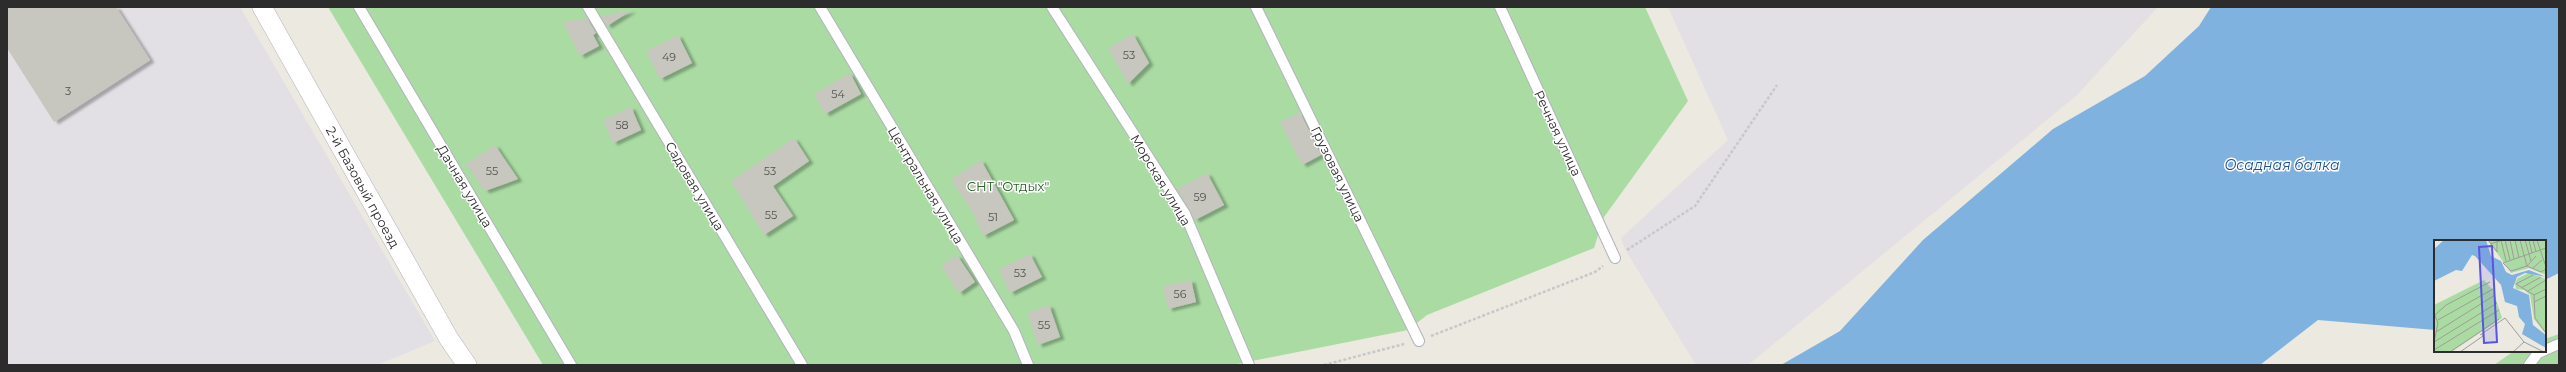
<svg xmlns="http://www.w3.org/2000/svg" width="2566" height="372" viewBox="0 0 2566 372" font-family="Montserrat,sans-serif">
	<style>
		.industrial { fill: #e2dfe5 }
		.green { fill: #aadba3 }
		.water { fill: #80b2e0 }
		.building { fill: #c7c6bf; filter: url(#shadow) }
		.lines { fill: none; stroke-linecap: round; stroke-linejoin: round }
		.lane-casing { stroke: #b3b3be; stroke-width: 12 }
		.street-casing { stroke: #b3b3be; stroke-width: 20 }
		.path { stroke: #c8c8c8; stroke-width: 2.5; stroke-dasharray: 3 2; stroke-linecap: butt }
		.lane { stroke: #fff; stroke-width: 10 }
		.street { stroke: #fff; stroke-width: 19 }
		.labels { text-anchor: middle; stroke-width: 3; stroke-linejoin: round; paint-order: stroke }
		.number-label { font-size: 11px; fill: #535251 }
		.street-label { font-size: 13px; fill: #2c2c2c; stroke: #fff }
		.park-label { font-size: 13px; fill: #246124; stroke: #fff }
		.water-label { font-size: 14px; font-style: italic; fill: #1e4f8d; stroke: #fff }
		.inset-road { fill: none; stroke: #9f9d98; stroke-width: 1 }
		.view { fill: #5854e4; fill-opacity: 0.15; stroke: #5854e4; stroke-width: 2 }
		.inset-edge { fill: none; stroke: #2c2c2c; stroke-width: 2 }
	</style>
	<defs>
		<filter id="shadow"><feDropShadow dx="4.5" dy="2.5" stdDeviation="1" flood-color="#0004"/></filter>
	</defs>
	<rect width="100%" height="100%" fill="#ece9e0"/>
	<!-- industrial -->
	<g class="industrial">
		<polygon points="7,7 240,7 435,341 377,365 7,365"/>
		<polygon points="1668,7 2158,7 2076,96 1748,365 1696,365 1626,251 1621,238 1728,140"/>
	</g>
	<!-- green -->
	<g class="green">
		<polygon points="328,7 1645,7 1688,101 1604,217 1594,248 1427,315 1408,330 1232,365 543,365"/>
		<polygon points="2559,334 2559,365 2494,365 2514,351 2545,351 2545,339"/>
	</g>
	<!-- water -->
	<polygon class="water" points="2211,7 2559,7 2559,273 2545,280 2545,241 2435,241 2435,330 2318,320 2260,365 1781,365 1840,331 1923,240 2053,129 2145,76 2199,26"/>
	<!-- building -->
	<g class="building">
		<polygon points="7,7 116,7 150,60 54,122 7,48"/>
		<polygon points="632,10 607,26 601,16"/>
		<polygon points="587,18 596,33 593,35 599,46 580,56 563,22"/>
		<polygon points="1133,34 1149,63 1128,84 1108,48"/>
		<polygon points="678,35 692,63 660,79 646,51"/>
		<polygon points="850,73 861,94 825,114 814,94"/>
		<polygon points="631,107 641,130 613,143 603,120"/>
		<polygon points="1300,112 1321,155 1302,165 1280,122"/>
		<polygon points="794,138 809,161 773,186 793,216 764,235 731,181"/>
		<polygon points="495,145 518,179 485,191 466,164"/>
		<polygon points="981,160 1014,220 983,236 973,213 951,179"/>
		<polygon points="1207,173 1224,205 1195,220 1177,189"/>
		<polygon points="1030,254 1042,277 1010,293 999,269"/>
		<polygon points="957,255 975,282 959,293 941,266"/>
		<polygon points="1191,280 1196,302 1168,309 1163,286"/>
		<polygon points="1049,305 1060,337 1038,345 1027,313"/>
	</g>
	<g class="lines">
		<!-- lane casing -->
		<g class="lane-casing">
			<g id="lane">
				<polyline points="359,7 571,365"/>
				<polyline points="588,7 802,365"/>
				<polyline points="820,7 1014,331 1028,365"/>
				<polyline points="1052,7 1185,214 1249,365"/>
				<polyline points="1256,7 1419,341"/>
				<polyline points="1500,7 1615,258"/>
				<polyline points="2545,350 2559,344"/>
				<polyline points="2529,365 2538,353 2543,351"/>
			</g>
		</g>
		<!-- street casing -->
		<g class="street-casing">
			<polyline id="street" points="262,7 449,339 467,365"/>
		</g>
		<!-- path -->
		<g class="path">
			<polyline points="1627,250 1695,206 1777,85"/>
			<polyline points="1431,336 1595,272 1603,266"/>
			<polyline points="1324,365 1404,344"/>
		</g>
		<!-- lane -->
		<use href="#lane" class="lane"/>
		<!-- street -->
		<use href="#street" class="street"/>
	</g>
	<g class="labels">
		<!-- number labels -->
		<g class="number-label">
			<text x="1129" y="59">53</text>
			<text x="669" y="61">49</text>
			<text x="68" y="95">3</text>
			<text x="838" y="98">54</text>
			<text x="622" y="129">58</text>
			<text x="492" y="175">55</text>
			<text x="770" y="175">53</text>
			<text x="1200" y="201">59</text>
			<text x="771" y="219">55</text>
			<text x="993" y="221">51</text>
			<text x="1020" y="277">53</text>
			<text x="1180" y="298">56</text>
			<text x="1044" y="329">55</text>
		</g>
		<!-- street labels -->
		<g class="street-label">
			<text transform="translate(1558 133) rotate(65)" y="5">Речная улица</text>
			<text transform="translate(1338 174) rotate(64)" y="5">Грузовая улица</text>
			<text transform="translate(1161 180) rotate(59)" y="5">Морская улица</text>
			<text transform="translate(926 185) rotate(59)" y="5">Центральная улица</text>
			<text transform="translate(465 186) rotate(59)" y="5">Дачная улица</text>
			<text transform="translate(695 186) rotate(59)" y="5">Садовая улица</text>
			<text transform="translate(363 187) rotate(61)" y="5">2-й Базовый проезд</text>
		</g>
		<!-- park labels -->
		<g class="park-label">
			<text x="1008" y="191">СНТ "Отдых"</text>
		</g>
		<!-- water labels -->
		<g class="water-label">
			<text x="2282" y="170">Осадная балка</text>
		</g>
	</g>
	<!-- overview -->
	<g transform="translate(2434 240)">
		<rect width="112" height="112" fill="#ece9e0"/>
		<path d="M54,0H112V35L95,28L77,33ZM95,33L112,39V94L100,79L96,55L90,50L82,49L81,43L84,38ZM50,40L59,50L68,78L17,112H0V65Z" fill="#aadba3"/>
		<path d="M10,0H52L57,16L67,21L72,32L78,35L95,30L112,37L91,33L83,37L79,48L95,55L99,85L112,95V108L88,94L91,84L85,77L83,66L71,62L67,45L41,16L38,15L28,31L22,30L0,41V9Z" fill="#80b2e0"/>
		<path class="inset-road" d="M54,0L63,12V1M67,0L72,21M71,0L76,20M76,0L80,19M81,0L85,18M86,0L93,26M91,0L97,21M95,0L98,13M99,0L102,12M103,0L112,27M56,4L69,0M112,8L69,23L77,31L93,26L107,32L112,29M93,26L102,16M99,28L108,20M99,35L82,44L100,55L101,78L112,93M87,48L107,37M94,51L112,40M100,55L112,49M100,62L112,56M0,73L4,83L0,102M1,75L12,65L56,42M4,80L59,49M2,92L61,55M46,95L71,78L90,102L110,112M0,102L63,63M0,110L65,70M16,112L65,79M26,112L49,96L48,94M79,112L90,102"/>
		<path class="view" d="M58,6L63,102L50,103L45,7Z"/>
		<rect width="112" height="112" class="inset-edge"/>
	</g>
	<!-- border -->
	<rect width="2566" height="372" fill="none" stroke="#2c2c2c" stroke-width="16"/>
</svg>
